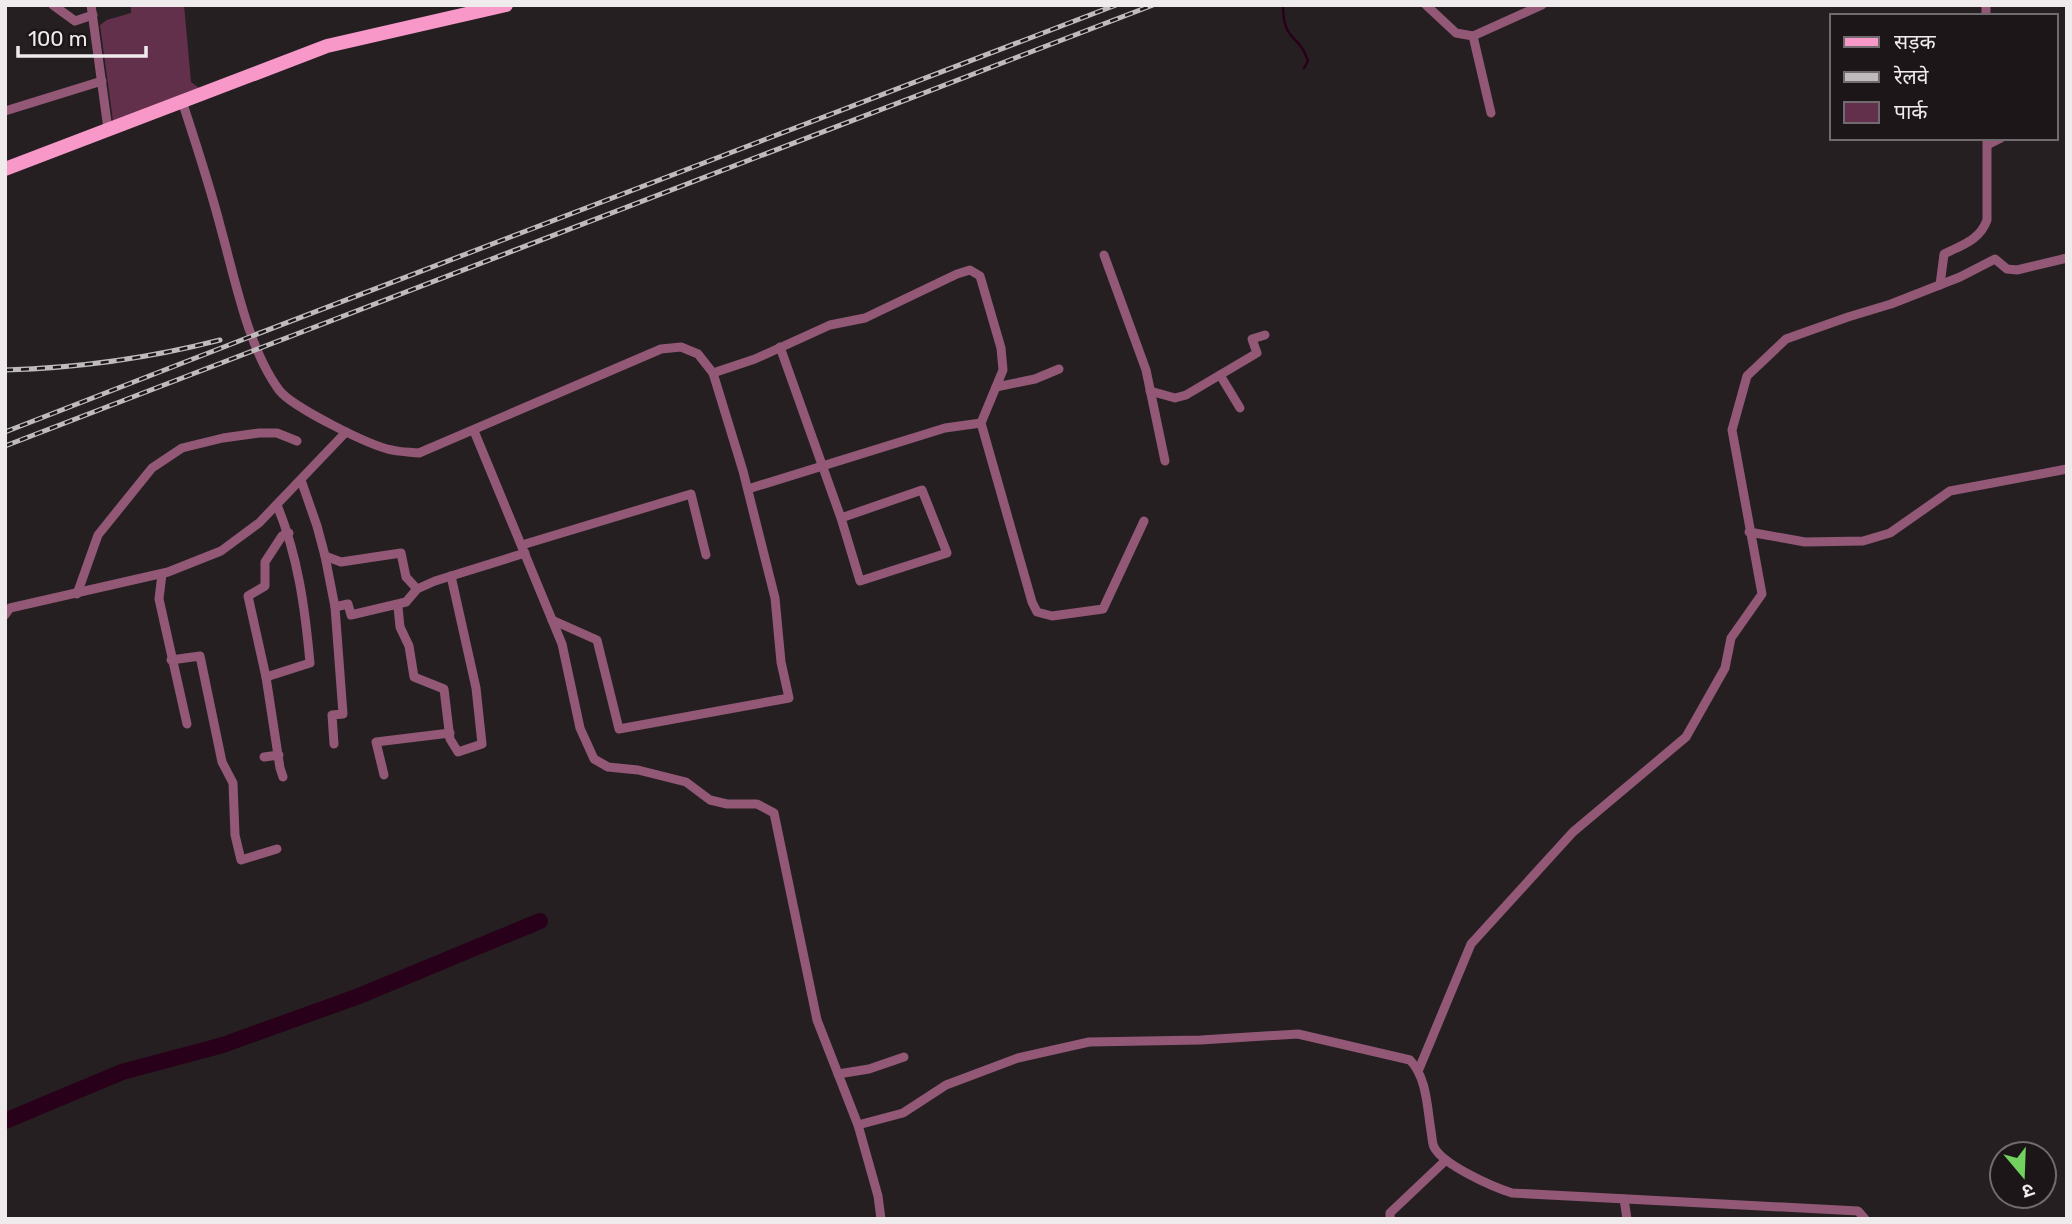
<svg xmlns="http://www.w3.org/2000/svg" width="2072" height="1224" viewBox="0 0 2072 1224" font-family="Rubik,'Noto Sans Devanagari',sans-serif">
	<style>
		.green { fill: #63304b }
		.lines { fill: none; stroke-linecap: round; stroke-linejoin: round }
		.stream { stroke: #290019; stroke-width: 2.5 }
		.river { stroke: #290019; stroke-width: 16 }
		.street { stroke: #925876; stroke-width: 9 }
		.primary { stroke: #f898c9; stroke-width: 14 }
		.rail-casing { stroke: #bfbabc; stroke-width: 5 }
		.rail { stroke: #1c1619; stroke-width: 2.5; stroke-dasharray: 8; stroke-linecap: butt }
	</style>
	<rect width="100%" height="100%" fill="#251f22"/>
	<!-- green -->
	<polygon class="green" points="131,5 184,5 191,82 199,88 113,121 100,25 107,20 131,13"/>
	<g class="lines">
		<!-- stream -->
		<path class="stream" d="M1283,5C1283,43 1299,33 1308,61L1304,68"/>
		<!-- river -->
		<polyline class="river" points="5,1121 122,1072 223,1045 359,996 540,921"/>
		<!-- street -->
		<g class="street">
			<polyline points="53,5 75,21 93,15"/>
			<polyline points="91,5 108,129"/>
			<polyline points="1426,5 1456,33 1473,36"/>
			<polyline points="1986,16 1986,5"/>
			<path d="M182,101C196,144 210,186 221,229C235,279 248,348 279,390C292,407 370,446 392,450C400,452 410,452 419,453L661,349L681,347L698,354L713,373L743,471L775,598L781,662L789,698L619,729L597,640L552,620"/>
			<polyline points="5,111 102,81"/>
			<polyline points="1491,113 1473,36 1542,5"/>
			<polyline points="1989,144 2001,138"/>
			<polyline points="1104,255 1146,370 1165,461"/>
			<path d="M1940,285L1944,254C1962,245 1980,240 1987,220V138"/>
			<polyline points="780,347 841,518 860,581 947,553 922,490 841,518"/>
			<polyline points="713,373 755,359 830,325 865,318 957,274 970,270 980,276 1001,348 1003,370 981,423 1032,602 1037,612 1052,616 1103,609 1144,521"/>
			<polyline points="1220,375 1240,408"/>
			<polyline points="996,387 1035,379 1059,369"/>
			<polyline points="1150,391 1175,398 1186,395 1257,353 1252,339 1265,335"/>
			<polyline points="474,431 562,644 580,728 594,759 608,767 638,770 686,782 710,800 727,804 757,804 774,813 817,1020 858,1125 878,1196 881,1219"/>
			<polyline points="301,480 317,526 325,556"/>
			<polyline points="748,489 945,428 981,423"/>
			<polyline points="1749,532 1805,542 1863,541 1890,533 1950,491 2067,469"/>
			<polyline points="522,545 691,494 706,555"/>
			<polyline points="162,574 159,599 187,724"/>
			<polyline points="77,594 98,535 152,468 182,448 223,438 259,433 277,433 297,441"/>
			<polyline points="335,607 348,604 351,615 406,602 417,589 435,581 525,553"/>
			<polyline points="398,607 400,627 409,646 414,677 444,689 450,739 458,752 482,744 476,688 451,576"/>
			<polyline points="5,615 10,608 168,572 221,551 259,523 346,432"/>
			<polyline points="171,660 200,656 222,762 233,783 235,835 241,860 277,849"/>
			<path d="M266,677L310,663C305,608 298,556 277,505"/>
			<polyline points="334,744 332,715 343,714 335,607 325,556 341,562 401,553 406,577 417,589"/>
			<polyline points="264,757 279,755"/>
			<polyline points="384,775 376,742 450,733"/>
			<polyline points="283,777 280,768 266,677 248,596 265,586 265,562 282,536 289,533"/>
			<polyline points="1419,1069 1471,944 1573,832 1686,737 1725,668 1731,638 1762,594 1732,430 1747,376 1786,339 1848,317 1891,304 1960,277 1995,259 2007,269 2017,270 2067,258"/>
			<polyline points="838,1074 869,1069 904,1057"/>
			<path d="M858,1125L903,1113L946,1085L1018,1058L1089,1042L1201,1040L1298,1034L1410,1060C1427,1078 1427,1107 1431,1131C1432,1136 1432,1143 1434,1147C1443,1165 1493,1187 1512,1193L1858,1211L1865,1219"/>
			<polyline points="1624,1199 1627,1219"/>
			<polyline points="1390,1219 1390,1213 1446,1160"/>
		</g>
		<!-- primary -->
		<polyline class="primary" points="5,169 327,46 506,5"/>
		<!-- rail casing -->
		<g class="rail-casing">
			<g id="rail">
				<path d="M5,370C77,368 150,358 220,340"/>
				<polyline points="5,432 252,336 1116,5"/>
				<polyline points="5,446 1153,5"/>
			</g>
		</g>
		<!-- rail -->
		<use href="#rail" class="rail"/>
	</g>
	<!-- border -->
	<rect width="2072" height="1224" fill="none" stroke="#efebed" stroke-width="14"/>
	<!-- legend -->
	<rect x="1830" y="14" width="228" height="126" fill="#1c1619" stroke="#706b6e" stroke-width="2"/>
	<rect x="1844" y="37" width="35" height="10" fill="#f898c9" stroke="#706b6e" stroke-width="2"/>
	<text x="1894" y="49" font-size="21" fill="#efebed">सड़क</text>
	<rect x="1844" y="72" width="35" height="10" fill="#bfbabc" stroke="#706b6e" stroke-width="2"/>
	<text x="1894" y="84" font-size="21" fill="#efebed">रेलवे</text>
	<rect x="1844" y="102" width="35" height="21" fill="#63304b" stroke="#706b6e" stroke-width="2"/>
	<text x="1894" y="119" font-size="21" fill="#efebed">पार्क</text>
	<!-- north arrow -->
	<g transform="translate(2023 1175) rotate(161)"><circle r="33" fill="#1c1619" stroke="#706b6e" stroke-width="2"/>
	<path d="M0-5L12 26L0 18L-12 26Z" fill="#72d25e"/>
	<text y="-10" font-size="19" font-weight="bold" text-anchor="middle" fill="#efebed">उ</text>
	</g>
	<!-- scale -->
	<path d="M18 46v10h128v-10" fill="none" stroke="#efebed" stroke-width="3.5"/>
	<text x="28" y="46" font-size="21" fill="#efebed" stroke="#1c1619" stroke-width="5" paint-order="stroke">100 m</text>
</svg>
